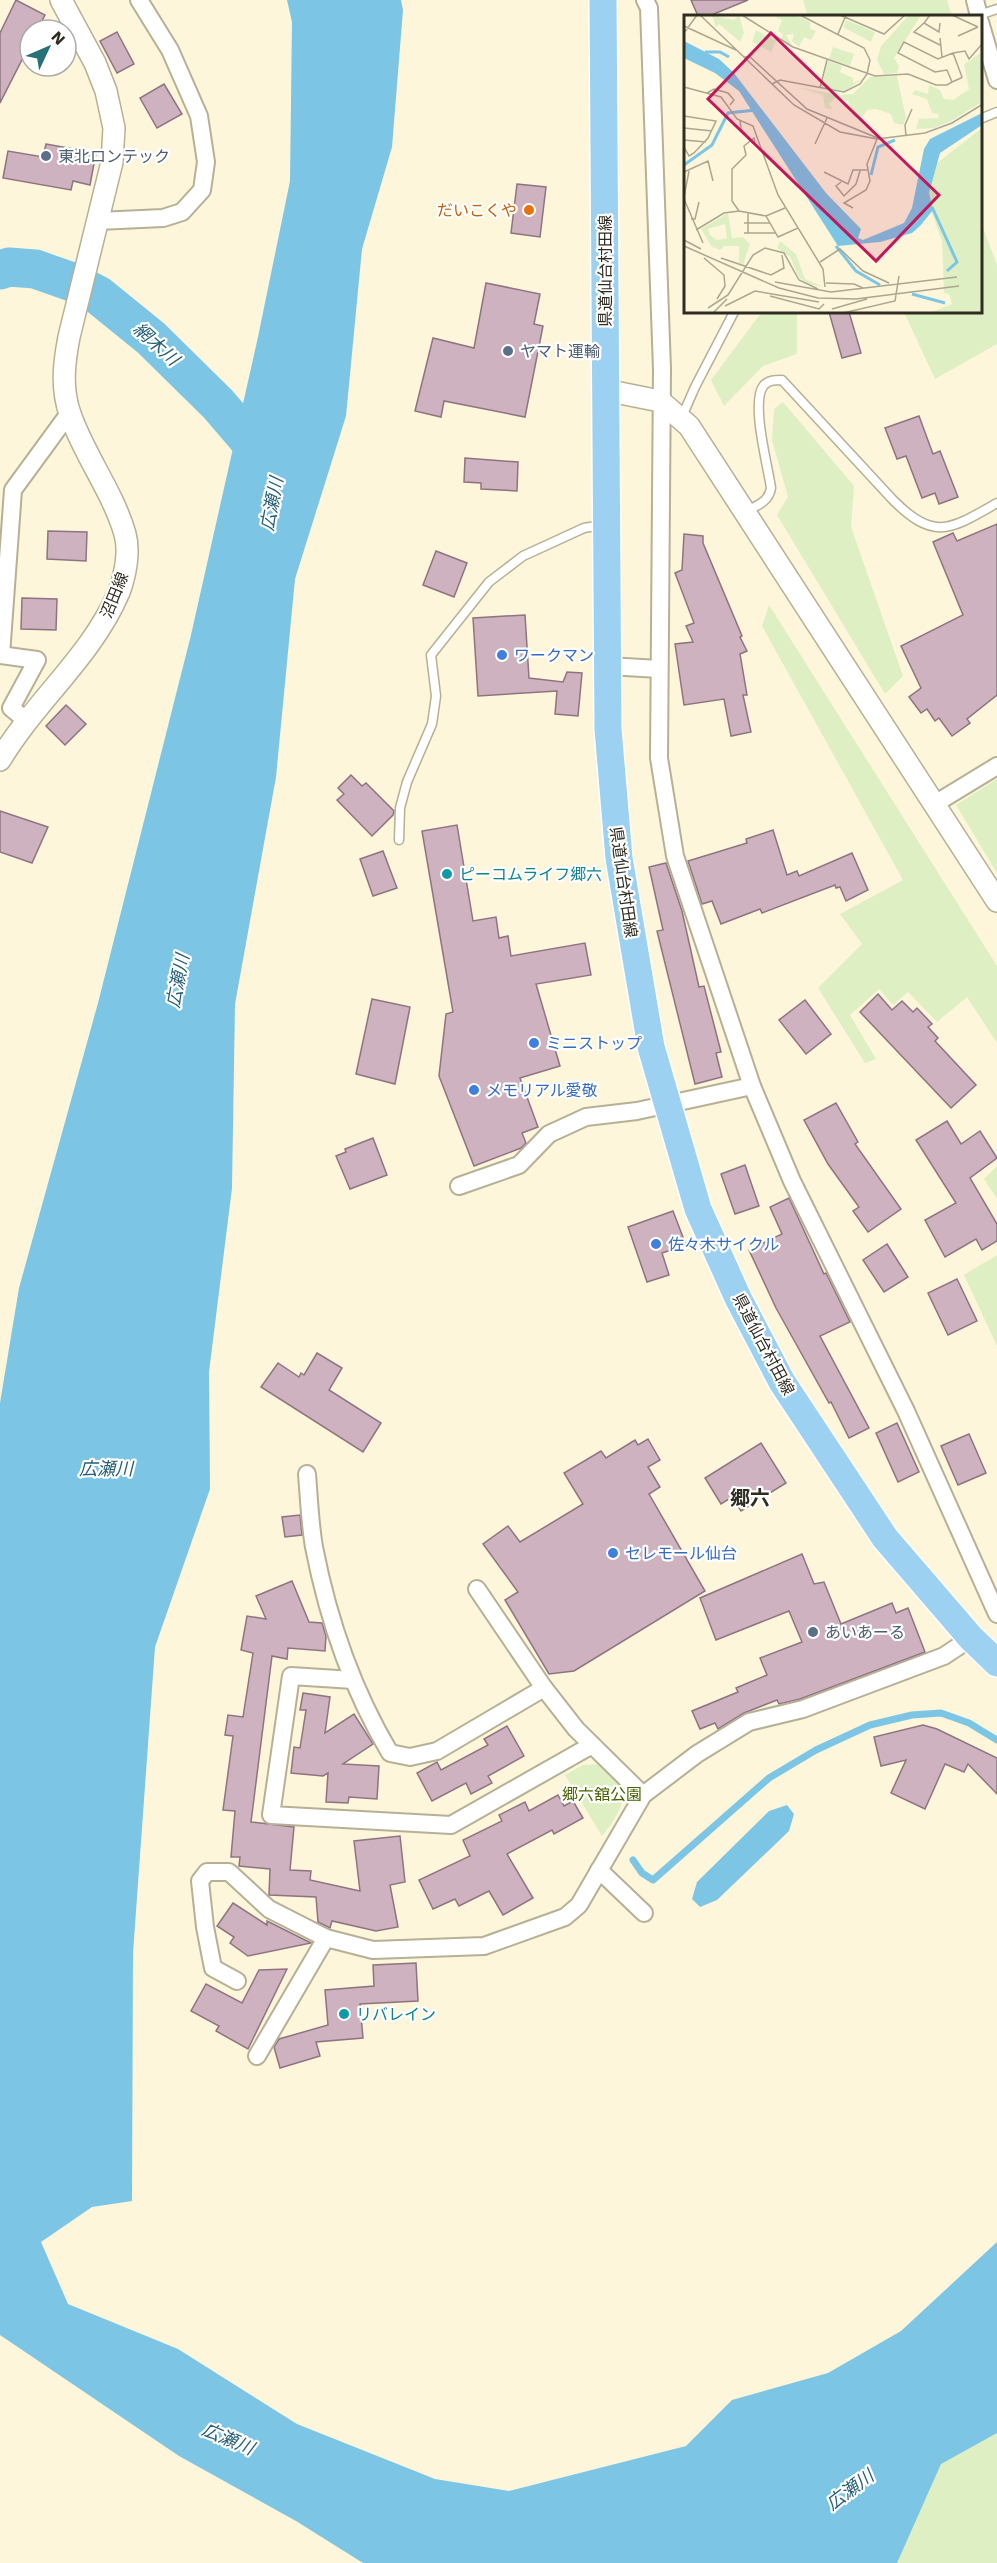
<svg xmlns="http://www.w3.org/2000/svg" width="997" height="2563" viewBox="0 0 997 2563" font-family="'Work Sans','Noto Sans JP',sans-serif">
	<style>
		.green { fill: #def0c3 }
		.water { fill: #7cc5e5 }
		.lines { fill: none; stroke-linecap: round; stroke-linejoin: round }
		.stream { stroke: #7cc5e5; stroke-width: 7 }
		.river { stroke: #7cc5e5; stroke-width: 39 }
		.building { fill: #ceb2bf; stroke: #8e7481; stroke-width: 1.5 }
		.service-casing { stroke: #b6b095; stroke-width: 11 }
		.minor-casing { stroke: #b6b095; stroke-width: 20 }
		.tertiary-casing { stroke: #b6b095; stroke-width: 24 }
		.primary-casing { stroke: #fff; stroke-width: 30 }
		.service { stroke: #fff; stroke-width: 8 }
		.minor { stroke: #fff; stroke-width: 16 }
		.tertiary { stroke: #fff; stroke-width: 21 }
		.primary { stroke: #9cd1f2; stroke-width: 27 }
		.service-dot { fill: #5c6f8a; stroke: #fff; stroke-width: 2 }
		.food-dot { fill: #e8710a; stroke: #fff; stroke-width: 2 }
		.shop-dot { fill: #3f7fe0; stroke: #fff; stroke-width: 2 }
		.culture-dot { fill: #0f9aa8; stroke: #fff; stroke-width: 2 }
		.labels { text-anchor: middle; stroke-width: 4.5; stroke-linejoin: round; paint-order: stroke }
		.service-label { font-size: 16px; fill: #4e5e75; stroke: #fff; text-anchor: start }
		.food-label { font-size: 16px; fill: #c56008; stroke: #fff; text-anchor: end }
		.street-label { font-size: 16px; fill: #2f2d22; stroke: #fff }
		.shop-label { font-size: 16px; fill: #366cbe; stroke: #fff; text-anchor: start }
		.culture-label { font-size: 16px; fill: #0d838f; stroke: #fff; text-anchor: start }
		.park-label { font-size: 16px; fill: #486201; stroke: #fff }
		.water-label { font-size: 18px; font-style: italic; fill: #265f76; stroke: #fff }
		.quarter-label { font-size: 20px; font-weight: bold; fill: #2f2d22; stroke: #fff }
		.inset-river { fill: none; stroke: #7cc5e5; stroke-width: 3 }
		.inset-road { fill: none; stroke: #aba690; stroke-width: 1.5 }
		.view { fill: #c2185b; fill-opacity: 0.15; stroke: #c2185b; stroke-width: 3 }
		.inset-edge { fill: none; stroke: #2f2d22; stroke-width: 3 }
	</style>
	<rect width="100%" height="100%" fill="#fdf6da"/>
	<!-- green -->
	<g class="green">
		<polygon points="803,0 947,0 952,16 808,16"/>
		<polygon points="981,222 997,265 997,344 935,379 904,312 980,312"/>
		<polygon points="764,312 797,312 797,354 763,366 724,406 711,380 758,317"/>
		<polygon points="783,402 854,486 851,527 903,676 885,694 777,515 788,497 772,440 774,409"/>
		<polygon points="769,605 997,966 997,1043 967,997 937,1022 908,992 893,1005 879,989 850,1015 876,1059 865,1063 818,988 862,944 840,914 903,880 762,626"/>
		<polygon points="997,779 997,873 956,805"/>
		<polygon points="997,1166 997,1199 984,1179"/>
		<polygon points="997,1255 997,1346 964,1275"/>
		<path d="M602,1764L625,1785C624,1806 615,1820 602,1836L565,1775L583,1765Z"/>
		<polygon points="997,2365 997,2563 818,2563"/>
	</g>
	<!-- water -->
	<g class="water">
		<polygon points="287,0 401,0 403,10 392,147 362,249 346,416 295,579 276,777 235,1004 232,1188 209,1372 210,1489 155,1647 133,1953 132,2201 92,2207 41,2242 68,2304 178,2349 297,2424 435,2479 509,2491 686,2446 732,2400 828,2373 901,2331 997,2242 997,2433 941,2464 897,2563 363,2563 296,2521 179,2456 0,2335 0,1403 19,1288 98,1003 191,635 258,337 290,181 292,22"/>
		<polygon points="787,1805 794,1814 789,1831 717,1900 700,1907 692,1899 697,1882 769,1811"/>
	</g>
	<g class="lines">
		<!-- stream -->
		<polyline class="stream" points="633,1860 642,1873 653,1880 769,1778 816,1750 870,1725 912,1715 941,1713 969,1723 997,1740"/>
		<!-- river -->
		<polyline class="river" points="0,270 9,267 35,269 75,283 98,295 151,338 218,404 273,468"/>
	</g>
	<!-- building -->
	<g class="building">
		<polygon points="16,0 45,15 37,30 30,30 30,44 0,103 0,33"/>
		<polygon points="691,0 748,0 709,16 698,16"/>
		<polygon points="117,32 134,64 117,73 100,41"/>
		<polygon points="164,84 182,114 157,128 140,98"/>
		<polygon points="46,144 96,153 90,185 73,181 71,190 3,178 8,151 43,157"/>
		<polygon points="517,184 546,187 540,237 511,233"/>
		<polygon points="486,283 540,294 534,324 543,326 525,417 444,401 441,417 415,411 433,338 474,348"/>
		<polygon points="829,312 849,312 861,353 842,358"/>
		<polygon points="919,416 933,454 940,451 958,497 939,504 935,493 922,498 906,456 897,459 885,428"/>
		<polygon points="465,458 518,462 517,491 481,489 481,483 464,482"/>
		<polygon points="997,524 997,695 967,719 970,723 952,736 939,718 935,721 927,709 921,713 909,697 921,688 901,646 963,615 933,542 953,533 957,541"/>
		<polygon points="48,531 87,532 86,561 47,559"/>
		<polygon points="684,534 703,536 703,543 742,636 740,637 747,651 740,654 747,695 743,695 751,732 731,736 724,699 684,705 675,644 693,642 686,626 694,623 675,573 682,570"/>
		<polygon points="436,551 467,563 454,597 423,585"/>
		<polygon points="22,598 57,599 56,630 21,629"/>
		<polygon points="525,615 529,678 563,682 567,672 582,673 578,716 555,714 557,691 478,696 473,618"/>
		<polygon points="66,705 86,724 65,745 46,726"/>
		<polygon points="351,775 362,786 366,783 394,811 393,815 372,836 337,800 344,794 338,788"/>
		<polygon points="0,811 48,827 32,863 0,852"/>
		<polygon points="457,825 473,921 496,917 499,938 508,936 511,956 585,943 591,975 536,984 560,1066 520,1078 538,1127 522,1133 526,1143 521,1148 474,1166 439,1076 446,1014 453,1012 422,831"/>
		<polygon points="773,830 787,875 797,871 799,876 852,853 868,890 846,901 840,887 836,888 835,885 762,913 760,909 721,924 712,901 702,904 688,861 747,843 746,839"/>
		<polygon points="383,851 397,888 373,896 360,859"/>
		<polygon points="666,863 682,911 699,987 704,986 721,1052 716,1053 722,1077 695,1084 657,931 663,930 649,867"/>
		<polygon points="878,994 892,1010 902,1001 913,1012 917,1008 932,1024 928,1027 938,1038 935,1041 976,1085 951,1108 860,1012"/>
		<polygon points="372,999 410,1007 395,1084 356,1074"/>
		<polygon points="805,1000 831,1034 806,1054 779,1020"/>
		<polygon points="836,1103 858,1142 855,1144 901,1209 868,1232 853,1211 859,1207 828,1164 804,1120"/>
		<polygon points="947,1121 961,1144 980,1131 997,1158 970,1178 997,1224 997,1241 982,1250 976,1239 945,1257 925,1220 956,1203 916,1140"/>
		<polygon points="373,1138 387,1175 350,1189 336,1156 346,1152 345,1149"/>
		<polygon points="745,1165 759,1206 735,1214 721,1174"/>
		<polygon points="789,1198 824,1274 826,1273 850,1322 820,1336 869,1428 849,1438 831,1402 829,1403 776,1308 749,1250 782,1234 770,1207"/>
		<polygon points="673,1211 686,1245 662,1253 669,1275 647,1282 628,1227"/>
		<polygon points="887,1244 908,1277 884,1292 863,1260"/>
		<polygon points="957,1279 977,1321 948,1335 928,1293"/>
		<polygon points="317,1353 342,1368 329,1390 381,1423 363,1452 261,1387 278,1363 299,1377 301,1373 304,1375"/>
		<polygon points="897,1423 919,1472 898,1482 876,1433"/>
		<polygon points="969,1434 986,1473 958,1485 941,1446"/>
		<polygon points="648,1439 660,1460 648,1467 660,1487 649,1494 705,1591 574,1671 549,1674 505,1600 518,1592 483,1544 508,1526 520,1542 583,1504 564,1473 601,1451 606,1458 635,1440 638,1445"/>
		<polygon points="761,1443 786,1483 741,1511 732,1497 721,1504 705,1478"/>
		<polygon points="300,1515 302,1535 285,1537 282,1517"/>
		<polygon points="802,1554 814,1584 824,1582 841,1624 892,1603 896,1613 908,1608 925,1652 800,1699 779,1704 777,1700 744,1713 718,1729 715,1723 700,1729 692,1711 738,1692 736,1688 767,1675 760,1658 802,1642 789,1611 716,1640 700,1598"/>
		<polygon points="292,1581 309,1622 322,1623 326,1636 325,1651 288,1648 287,1659 272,1656 251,1822 294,1827 290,1870 311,1871 310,1880 360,1891 354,1841 400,1836 405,1882 390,1885 398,1927 376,1931 332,1921 330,1928 318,1922 316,1897 269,1895 270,1869 239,1866 240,1857 231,1857 235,1811 223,1810 233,1736 225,1735 228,1715 243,1717 253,1653 241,1650 247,1616 266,1619 256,1596"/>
		<polygon points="303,1693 330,1697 325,1733 354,1714 373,1744 343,1764 379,1766 377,1799 349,1797 348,1803 326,1802 328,1773 323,1776 291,1773 294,1747 300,1748 306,1710 300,1710"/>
		<polygon points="923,1725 937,1729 997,1758 997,1794 968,1764 964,1772 945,1764 925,1809 891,1793 906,1760 881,1766 874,1737"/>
		<polygon points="507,1726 524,1756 488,1776 492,1783 471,1794 466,1783 432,1801 417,1773 437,1762 441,1770 488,1745 484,1739"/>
		<polygon points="558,1795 564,1806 573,1801 583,1818 554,1834 552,1830 507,1854 533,1898 503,1915 489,1891 459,1906 455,1899 433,1909 419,1880 470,1856 463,1840 502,1821 499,1815 525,1802 529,1811"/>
		<polygon points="233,1903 267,1925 267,1921 311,1943 248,1956 230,1943 234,1937 217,1926"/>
		<polygon points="416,1963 418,2001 360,2004 363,2038 316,2042 320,2056 280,2068 274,2047 279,2039 328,2025 325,1990 374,1986 373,1965"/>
		<polygon points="287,1969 248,2049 216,2031 219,2026 191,2011 206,1984 242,2003 259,1970"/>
	</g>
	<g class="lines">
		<!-- service casing -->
		<g class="service-casing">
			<g id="service">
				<polyline points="979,15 997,9"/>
				<polyline points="980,119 997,112"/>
				<polyline points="681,419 695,387 734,312"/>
				<path d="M745,512C756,506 769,502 771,488C768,466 750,401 764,385C769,380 775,380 782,380L893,500C935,542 951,529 997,503"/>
				<polyline points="399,840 400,808 407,782 432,724 436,696 431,655 489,582 523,556 584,528 602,525"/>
			</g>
		</g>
		<!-- minor casing -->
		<g class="minor-casing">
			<g id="minor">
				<polyline points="645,0 649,8 662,369 659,758 675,856 752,1086 792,1181 906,1411 997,1614"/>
				<polyline points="975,0 979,16"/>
				<polyline points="980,22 997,80"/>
				<polyline points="98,221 163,218 182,212 202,190 206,162 199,116 170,50 139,0"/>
				<polyline points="0,655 37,660 11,708 27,721"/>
				<polyline points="1,655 13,490 70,412"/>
				<polyline points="608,666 659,669"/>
				<polyline points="933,805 997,766"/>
				<polyline points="459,1186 519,1165 549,1134 586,1117 637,1111 752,1086"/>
				<path d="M307,1474C309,1498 310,1524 314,1547C328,1619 353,1691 390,1753L410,1757L437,1751L544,1688L576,1729L643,1795"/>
				<polyline points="477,1589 544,1688"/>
				<polyline points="353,1680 291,1676 271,1815 451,1825 592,1745"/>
				<polyline points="599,1870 644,1913"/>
				<polyline points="237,1981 213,1968 205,1927 200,1881 207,1872 229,1872 269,1909 326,1938 373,1950 484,1946 565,1917 579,1905 643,1795 697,1754 749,1722 803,1709 944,1656 971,1638"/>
				<polyline points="257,2056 326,1938"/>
			</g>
		</g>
		<!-- tertiary casing -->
		<g class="tertiary-casing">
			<g id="tertiary">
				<polyline points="605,390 660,401 689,426 997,901"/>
				<path d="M0,760C35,701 92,656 119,592C125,576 130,552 125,534C113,492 84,455 70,414C61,388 64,363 69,337L112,162L114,128L106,91L95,63L61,0"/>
			</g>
		</g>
		<!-- primary casing -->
		<g class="primary-casing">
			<polyline id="primary" points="603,0 608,729 619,858 651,1047 698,1209 738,1298 782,1382 885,1538 971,1638 997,1663"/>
		</g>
		<!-- service -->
		<use href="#service" class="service"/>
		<!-- minor -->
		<use href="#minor" class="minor"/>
		<!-- tertiary -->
		<use href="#tertiary" class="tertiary"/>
		<!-- primary -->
		<use href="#primary" class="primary"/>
	</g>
	<!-- markers -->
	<g class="service-dot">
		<circle cx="46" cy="156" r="6"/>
		<circle cx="508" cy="351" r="6"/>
		<circle cx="813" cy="1632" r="6"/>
	</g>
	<circle class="food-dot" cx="529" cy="210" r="6"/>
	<g class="shop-dot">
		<circle cx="502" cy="655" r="6"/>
		<circle cx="534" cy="1043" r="6"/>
		<circle cx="474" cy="1090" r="6"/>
		<circle cx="656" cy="1244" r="6"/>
		<circle cx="613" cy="1553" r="6"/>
	</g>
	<g class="culture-dot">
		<circle cx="447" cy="874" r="6"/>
		<circle cx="344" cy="2014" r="6"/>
	</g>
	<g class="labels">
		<!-- service labels -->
		<g class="service-label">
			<text x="58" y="162">東北ロンテック</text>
			<text x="520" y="357">ヤマト運輸</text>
			<text x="825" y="1638">あいあーる</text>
		</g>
		<!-- food labels -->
		<g class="food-label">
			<text x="517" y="216">だいこくや</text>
		</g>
		<!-- street labels -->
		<g class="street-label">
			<text transform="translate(605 271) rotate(-90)" y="6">県道仙台村田線</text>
			<text transform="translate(114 595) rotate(-68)" y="6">沼田線</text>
			<text transform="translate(624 882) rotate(82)" y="6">県道仙台村田線</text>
			<text transform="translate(764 1344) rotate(62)" y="6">県道仙台村田線</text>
		</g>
		<!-- shop labels -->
		<g class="shop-label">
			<text x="514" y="661">ワークマン</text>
			<text x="546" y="1049">ミニストップ</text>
			<text x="486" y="1096">メモリアル愛敬</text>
			<text x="668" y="1250">佐々木サイクル</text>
			<text x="625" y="1559">セレモール仙台</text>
		</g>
		<!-- culture labels -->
		<g class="culture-label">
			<text x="459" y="880">ピーコムライフ郷六</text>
			<text x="356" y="2020">リバレイン</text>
		</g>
		<!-- park labels -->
		<g class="park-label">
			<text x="602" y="1800">郷六舘公園</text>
		</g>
		<!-- water labels -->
		<g class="water-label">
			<text transform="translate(156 344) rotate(42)" y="6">網木川</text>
			<text transform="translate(272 504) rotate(-79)" y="6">広瀬川</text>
			<text transform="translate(178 981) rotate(-79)" y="6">広瀬川</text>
			<text x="106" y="1475">広瀬川</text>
			<text transform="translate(228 2439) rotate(23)" y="6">広瀬川</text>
			<text transform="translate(850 2490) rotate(-37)" y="6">広瀬川</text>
		</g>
		<!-- quarter labels -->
		<g class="quarter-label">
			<text x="750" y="1505">郷六</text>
		</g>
	</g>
	<!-- overview -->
	<g transform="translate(684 15)">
		<rect width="298" height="298" fill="#fdf6da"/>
		<path d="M28,0L50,5L55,0L60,18L56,27L35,9L32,12ZM88,0H111L126,7V14L132,16L127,25L120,22L115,32L108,26L110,19L102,20L108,30L97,25L99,19L94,16L98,5ZM225,0H237L210,43L215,51L213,58L200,59L193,45L197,31ZM162,5L191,17L187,27L159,12ZM72,15L92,26L87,37L68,27ZM149,32L170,39L166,51L145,44ZM298,37V87L267,106L250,113L232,114L235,104L254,103L255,99L248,98L243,84L228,79L231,75L244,79L245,70L256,75L260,84L269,85L285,74L280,49ZM144,46L158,51L156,57L169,63V68L178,64L161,76L137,72ZM213,61L222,103L219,110L210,108L207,99L192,94L183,95L177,104L169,101L164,86L151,83L145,89L149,94L141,93L139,80L113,72L156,80L169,79L186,62ZM298,113V298H245L268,289L265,279L260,278L258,226L241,178L248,152ZM44,198L48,223L59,222L66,229L59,250L55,248V231H40L36,235L28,232L17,214ZM41,209L43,223L33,225L26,220L24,214ZM96,226L112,239L121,264L140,272L124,269L115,262L106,242L93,233Z" fill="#def0c3" fill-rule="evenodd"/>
		<path d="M0,26L35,44L50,58L142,178L177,214L174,223L179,225L220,208L228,193L240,134L246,124L298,98V110L256,138L245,178L249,195L236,211L228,218L196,227L154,231L55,76L31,58L0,43Z" fill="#7cc5e5"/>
		<path class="inset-river" d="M21,37H36L45,42M0,150L28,130L44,98L72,95M187,160L194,132L211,125M248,192L273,247L263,256M152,231L172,256L196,270M228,279L261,288"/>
		<path class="inset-road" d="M16,0L110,90L156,117L193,124L241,118L268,108L299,89M58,0L109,32L191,61L224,59L252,70H263L268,67L277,63L278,62L269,38L254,44L220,27L214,38L251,57L263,55L268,67M156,0L200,19L221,0M246,0L240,8L255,17L256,8M268,0L294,12M240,8L230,17L256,30M0,11L52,35M0,18L13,0M154,19L162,0M274,21L294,12M256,23L258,42M269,38L281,36L285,44L299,28M60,42H66L123,94L196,124M88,69L96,65L160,77L176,69L183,59L186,45L180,33L116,0M0,72L37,82L53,104L69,111L94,180L139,254L141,272M136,73L143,45M23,78L30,74L44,78L50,85L46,90M0,101L32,106L24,123L10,138L5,141L0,132M56,105L57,114L67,125M0,113L28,116M222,121L221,110L228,94M0,125L22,127M71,128L70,123L60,131L62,140L48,154V186L55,196L82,201L101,193M131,129L143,103M0,157L24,146L29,166M140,157L164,169L169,155H183M157,167L152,171L160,181L172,169L176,156M0,182L5,156M0,184L19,228M169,193L160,188L182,175L186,166L183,149L193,124M64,197V218M82,201L94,222L114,213M7,204H11L15,187M60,208H86M12,215L40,198L55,196M60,218H91M0,225L17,234M0,231L95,273L134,283L172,284L275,271M20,243L40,260L41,271L33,284M37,243L87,260L100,253L98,240M136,247L156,234L179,256L205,268M91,267L147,277L273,262M142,268L170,269L179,273M86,281L135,294L140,289M41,291L71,276L135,287M24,293L44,280L69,240L81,233L100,238L115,265L134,274M148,294L183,284M29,298L43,284M159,298L211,286L215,261"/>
		<path class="view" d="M87,18L255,180L192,246L24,84Z"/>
		<rect width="298" height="298" class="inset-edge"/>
	</g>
	<!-- north arrow -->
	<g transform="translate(48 48) rotate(46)"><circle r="28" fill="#ffffff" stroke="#acaba7" stroke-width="1.5"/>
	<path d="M0-4.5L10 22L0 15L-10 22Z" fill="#267176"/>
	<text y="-9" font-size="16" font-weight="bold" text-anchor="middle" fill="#2f2d22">N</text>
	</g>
</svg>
